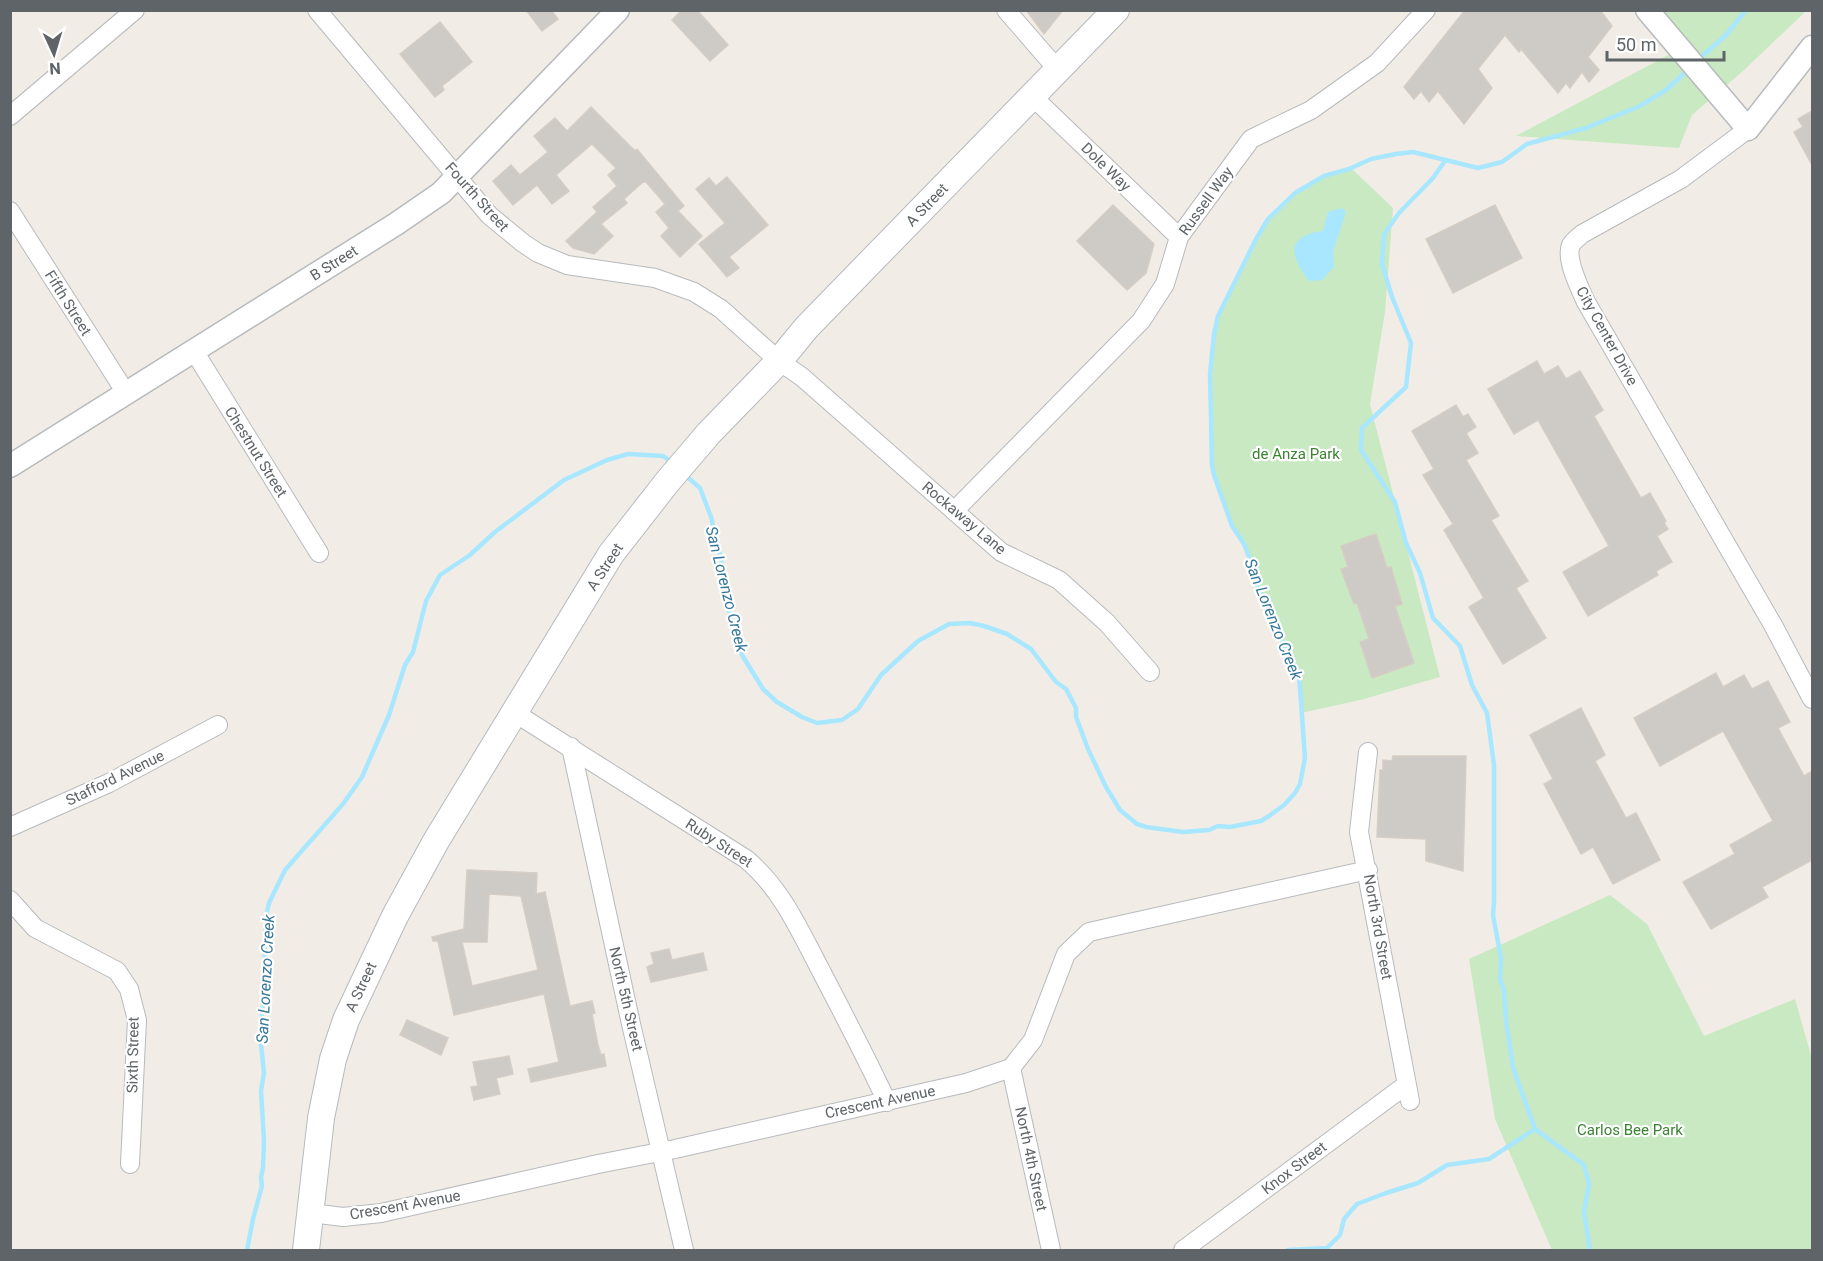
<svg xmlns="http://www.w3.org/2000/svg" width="1823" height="1261" viewBox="0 0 1823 1261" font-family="Roboto,sans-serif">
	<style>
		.green { fill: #c8e9c2 }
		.water { fill: #a8e7ff }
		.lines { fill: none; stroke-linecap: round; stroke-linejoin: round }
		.stream { stroke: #a8e7ff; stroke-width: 4.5 }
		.building { fill: #cecac5; stroke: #d6cdc4; stroke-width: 1.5; fill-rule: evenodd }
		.minor-casing { stroke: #b7babd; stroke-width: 20 }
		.tertiary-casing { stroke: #b7babd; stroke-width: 25 }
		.secondary-casing { stroke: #b5babe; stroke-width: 28 }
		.minor { stroke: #fff; stroke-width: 18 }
		.tertiary { stroke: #fff; stroke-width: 22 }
		.secondary { stroke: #fff; stroke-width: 26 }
		.labels { text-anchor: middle; stroke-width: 4.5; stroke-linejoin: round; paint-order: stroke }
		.street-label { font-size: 15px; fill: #5e6467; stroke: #fff }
		.park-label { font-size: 15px; fill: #3a8330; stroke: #fff }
		.water-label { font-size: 16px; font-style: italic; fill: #36789c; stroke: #fff }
	</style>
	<rect width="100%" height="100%" fill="#f1ede6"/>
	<!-- green -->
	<g class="green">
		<polygon points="1662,11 1806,11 1743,71 1692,115 1679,148 1516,136 1689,44"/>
		<path d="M1351,168L1393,208L1385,312L1370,404L1440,677L1360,700L1301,713L1302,694L1299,674L1283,644L1277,626L1254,579L1253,567L1244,544L1232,526L1214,475L1212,466L1210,374L1214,334L1218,316L1252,250C1260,218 1293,189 1323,177C1332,173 1342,171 1351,168Z"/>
		<polygon points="1610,895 1647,924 1704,1036 1795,999 1812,1059 1812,1250 1552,1250 1495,1119 1469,959"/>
	</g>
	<!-- water -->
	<path class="water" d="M1342,208L1346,212L1333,252L1334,267L1322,280L1309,281C1290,256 1285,236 1323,231L1328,212Z"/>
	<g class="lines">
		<!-- stream -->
		<g class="stream">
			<polyline points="1698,60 1727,34 1746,10"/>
			<polyline points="1445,161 1433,178 1399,213 1384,234 1382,264 1392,297 1411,343 1406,387 1362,428 1361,450 1395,502 1406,543 1420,573 1433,618 1460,646 1472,685 1487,713 1494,765 1494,901 1493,915 1501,958 1500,980 1504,990 1506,1020 1513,1068 1535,1129"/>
			<polyline points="685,475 700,488 711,517 721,559 731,621 742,655 763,689 777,702 802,717 817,723 842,720 858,709 881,675 918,641 949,624 970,623 984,626 1007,634 1031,649 1056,682 1066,689 1076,708 1076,717 1088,749 1106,787 1120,810 1137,824 1146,827 1183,832 1209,830 1218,826 1230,827 1261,821 1269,816 1284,805 1295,793 1300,784 1305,758 1299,674 1283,644 1277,626 1254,579 1253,567 1244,544 1232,526 1214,475 1212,466 1210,374 1214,334 1218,316 1256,239 1268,219 1295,193 1324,176 1349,169 1371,159 1396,154 1413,152 1478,168 1502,162 1527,144 1586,128 1640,106 1666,90 1688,70"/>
			<polyline points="1535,1129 1584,1165 1589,1184 1584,1212 1590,1250"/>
			<polyline points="247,1250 253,1219 262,1186 261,1177 263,1168 264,1140 261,1091 264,1073 260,1035 263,1003 266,916 269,903 285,870 343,804 362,777 389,715 405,665 413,652 426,601 440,575 470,555 495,532 564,480 607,460 628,454 663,456 673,463"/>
			<polyline points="1288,1250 1327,1248 1340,1235 1344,1219 1357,1204 1386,1193 1418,1183 1447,1165 1489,1159 1535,1129"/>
		</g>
	</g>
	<!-- building -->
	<g class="building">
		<polygon points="526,10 551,10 558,19 542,31"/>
		<polygon points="682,10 697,10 728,45 710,61 672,20"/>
		<polygon points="1026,10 1063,10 1044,34"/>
		<polygon points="1465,10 1600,10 1612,26 1588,57 1599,70 1589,82 1582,72 1570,88 1566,83 1558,93 1521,49 1519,52 1505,35 1478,69 1492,88 1464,124 1438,91 1429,102 1421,91 1414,99 1404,87"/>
		<polygon points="440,22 472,62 442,86 444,90 435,97 400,54"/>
		<polygon points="591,107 635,151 637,149 684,206 678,211 702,236 680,257 661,236 669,228 656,212 665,204 646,182 643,182 624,199 627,203 601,224 613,236 594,254 573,248 566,241 597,212 593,207 617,186 608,175 616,168 592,144 556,175 569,191 552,204 537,185 513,205 493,181 511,165 520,175 548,152 534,136 555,118 567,131"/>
		<polygon points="1812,111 1812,165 1794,132 1803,127 1798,119"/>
		<polygon points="727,177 768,225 729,257 739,268 727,277 699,244 725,223 696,189 709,178 716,186"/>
		<polygon points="1113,205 1154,244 1146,273 1127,290 1077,241"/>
		<polygon points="1495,205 1522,258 1453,293 1426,239"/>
		<polygon points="1537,361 1544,374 1558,366 1566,379 1580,371 1603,410 1594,416 1641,498 1650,493 1666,521 1664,523 1668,529 1657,536 1672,562 1656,571 1658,575 1588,616 1563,572 1609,546 1538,420 1514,434 1488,389"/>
		<polygon points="1456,405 1463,417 1468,414 1476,427 1466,433 1478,453 1466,460 1499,516 1491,520 1528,581 1516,588 1546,638 1503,664 1469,607 1484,598 1444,530 1453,524 1423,475 1434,469 1412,431"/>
		<polygon points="1376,534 1387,568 1391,567 1402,604 1395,606 1414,663 1372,678 1360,642 1369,639 1357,603 1354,604 1341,569 1348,567 1341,546"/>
		<polygon points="1716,673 1723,687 1744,675 1752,689 1768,681 1790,722 1778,728 1804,776 1812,771 1812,860 1762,887 1768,897 1711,929 1683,882 1735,854 1730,845 1773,821 1723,731 1660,766 1634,718"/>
		<polygon points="1581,708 1605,755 1595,761 1626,818 1636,813 1660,860 1613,884 1593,847 1581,854 1544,784 1553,779 1530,735"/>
		<polygon points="1393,756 1466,756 1463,871 1426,861 1426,839 1377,837 1380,770 1383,770 1383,760 1392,761"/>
		<path d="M467,870L537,873L536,894L545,892L570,1006L592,1001L595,1013L592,1014L598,1045L601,1055L604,1054L606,1066L531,1082L528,1069L559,1062L544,994L454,1015L438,941H433L432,937L464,929ZM489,894L521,896L538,970L472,986L462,942H487Z"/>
		<polygon points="669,949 672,960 703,953 707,970 651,982 647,967 654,964 651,953"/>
		<polygon points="407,1020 448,1038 441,1055 400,1035"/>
		<polygon points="509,1056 513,1074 496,1078 500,1094 474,1100 471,1087 478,1086 473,1062"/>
	</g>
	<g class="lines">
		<!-- minor casing -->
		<g class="minor-casing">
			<g id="minor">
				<polyline points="317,10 489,215 523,243 538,253 567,265 655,278 694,292 721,309 779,361 802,377 1001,552 1059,580 1107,623 1150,672"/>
				<polyline points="1006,10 1058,70"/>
				<polyline points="1033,97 1179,237"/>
				<polyline points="10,116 135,10"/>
				<path d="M1748,129L1681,179L1582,234C1579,237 1573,241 1571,245C1565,259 1580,289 1586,302L1773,625L1812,699"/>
				<polyline points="10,211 126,393"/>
				<polyline points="194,351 319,553"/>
				<polyline points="954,511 1141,321 1165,284 1179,237 1251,139 1311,110 1377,63 1426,10"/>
				<path d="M515,713L746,859C781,888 799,929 820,969C843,1013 866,1057 887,1102"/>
				<polyline points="571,747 631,1024 684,1250"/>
				<polyline points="1368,752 1359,832 1410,1101"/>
				<polyline points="10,827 109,783 218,725"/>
				<polyline points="10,900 35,928 117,971 129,989 137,1020 130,1164"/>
				<polyline points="1011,1068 1051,1250"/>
				<polyline points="311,1213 343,1217 381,1213 598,1164 675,1149 966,1083 1011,1068 1033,1040 1066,954 1089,932 1368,870"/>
				<polyline points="1183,1250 1406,1085"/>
			</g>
		</g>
		<!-- tertiary casing -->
		<g class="tertiary-casing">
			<g id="tertiary">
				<polyline points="1647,10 1748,129 1812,47"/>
				<polyline points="10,466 396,224 441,193 618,10"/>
			</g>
		</g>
		<!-- secondary casing -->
		<g class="secondary-casing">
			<polyline id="secondary" points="306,1250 321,1118 333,1059 346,1020 395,916 436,841 611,554 668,481 709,433 779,361 807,327 1116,10"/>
		</g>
		<!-- minor -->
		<use href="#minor" class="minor"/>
		<!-- tertiary -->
		<use href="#tertiary" class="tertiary"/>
		<!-- secondary -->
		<use href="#secondary" class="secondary"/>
	</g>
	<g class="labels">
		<!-- street labels -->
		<g class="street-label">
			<text transform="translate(1106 167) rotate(44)" y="5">Dole Way</text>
			<text transform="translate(477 197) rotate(48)" y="5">Fourth Street</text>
			<text transform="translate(1206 201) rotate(-54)" y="5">Russell Way</text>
			<text transform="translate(927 205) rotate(-46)" y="5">A Street</text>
			<text transform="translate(334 263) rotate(-32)" y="5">B Street</text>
			<text transform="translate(68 303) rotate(58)" y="5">Fifth Street</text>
			<text transform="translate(1607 336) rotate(61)" y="5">City Center Drive</text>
			<text transform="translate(256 452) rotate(58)" y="5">Chestnut Street</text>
			<text transform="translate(964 518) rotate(40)" y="5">Rockaway Lane</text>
			<text transform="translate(605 567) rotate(-57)" y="5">A Street</text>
			<text transform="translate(115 778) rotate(-26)" y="5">Stafford Avenue</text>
			<text transform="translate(719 843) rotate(33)" y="5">Ruby Street</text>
			<text transform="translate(1378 927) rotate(80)" y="5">North 3rd Street</text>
			<text transform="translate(361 987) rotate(-65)" y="5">A Street</text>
			<text transform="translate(626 999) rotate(77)" y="5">North 5th Street</text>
			<text transform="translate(133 1055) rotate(-89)" y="5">Sixth Street</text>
			<text transform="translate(880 1102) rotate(-12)" y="5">Crescent Avenue</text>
			<text transform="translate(1031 1159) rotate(78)" y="5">North 4th Street</text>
			<text transform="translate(1294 1168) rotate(-37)" y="5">Knox Street</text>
			<text transform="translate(405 1205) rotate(-10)" y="5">Crescent Avenue</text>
		</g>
		<!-- park labels -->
		<g class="park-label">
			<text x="1296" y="459">de Anza Park</text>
			<text x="1630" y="1135">Carlos Bee Park</text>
		</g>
		<!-- water labels -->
		<g class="water-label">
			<text transform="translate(727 589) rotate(76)" y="6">San Lorenzo Creek</text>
			<text transform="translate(1274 619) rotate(68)" y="6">San Lorenzo Creek</text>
			<text transform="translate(265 979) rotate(-87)" y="6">San Lorenzo Creek</text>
		</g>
	</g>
	<!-- border -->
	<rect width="1823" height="1261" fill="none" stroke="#5e6467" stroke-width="24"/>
	<!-- north arrow -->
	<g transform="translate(54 54) rotate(176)" stroke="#ffffff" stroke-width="4.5" paint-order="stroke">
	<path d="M0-4.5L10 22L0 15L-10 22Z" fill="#5e6467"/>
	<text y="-9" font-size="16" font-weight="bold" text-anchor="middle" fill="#5e6467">N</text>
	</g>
	<!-- scale -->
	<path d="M1607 51v9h117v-9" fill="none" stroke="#5e6467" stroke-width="3"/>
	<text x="1616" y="51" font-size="18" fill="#5e6467" stroke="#ffffff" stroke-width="4.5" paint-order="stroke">50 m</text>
</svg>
